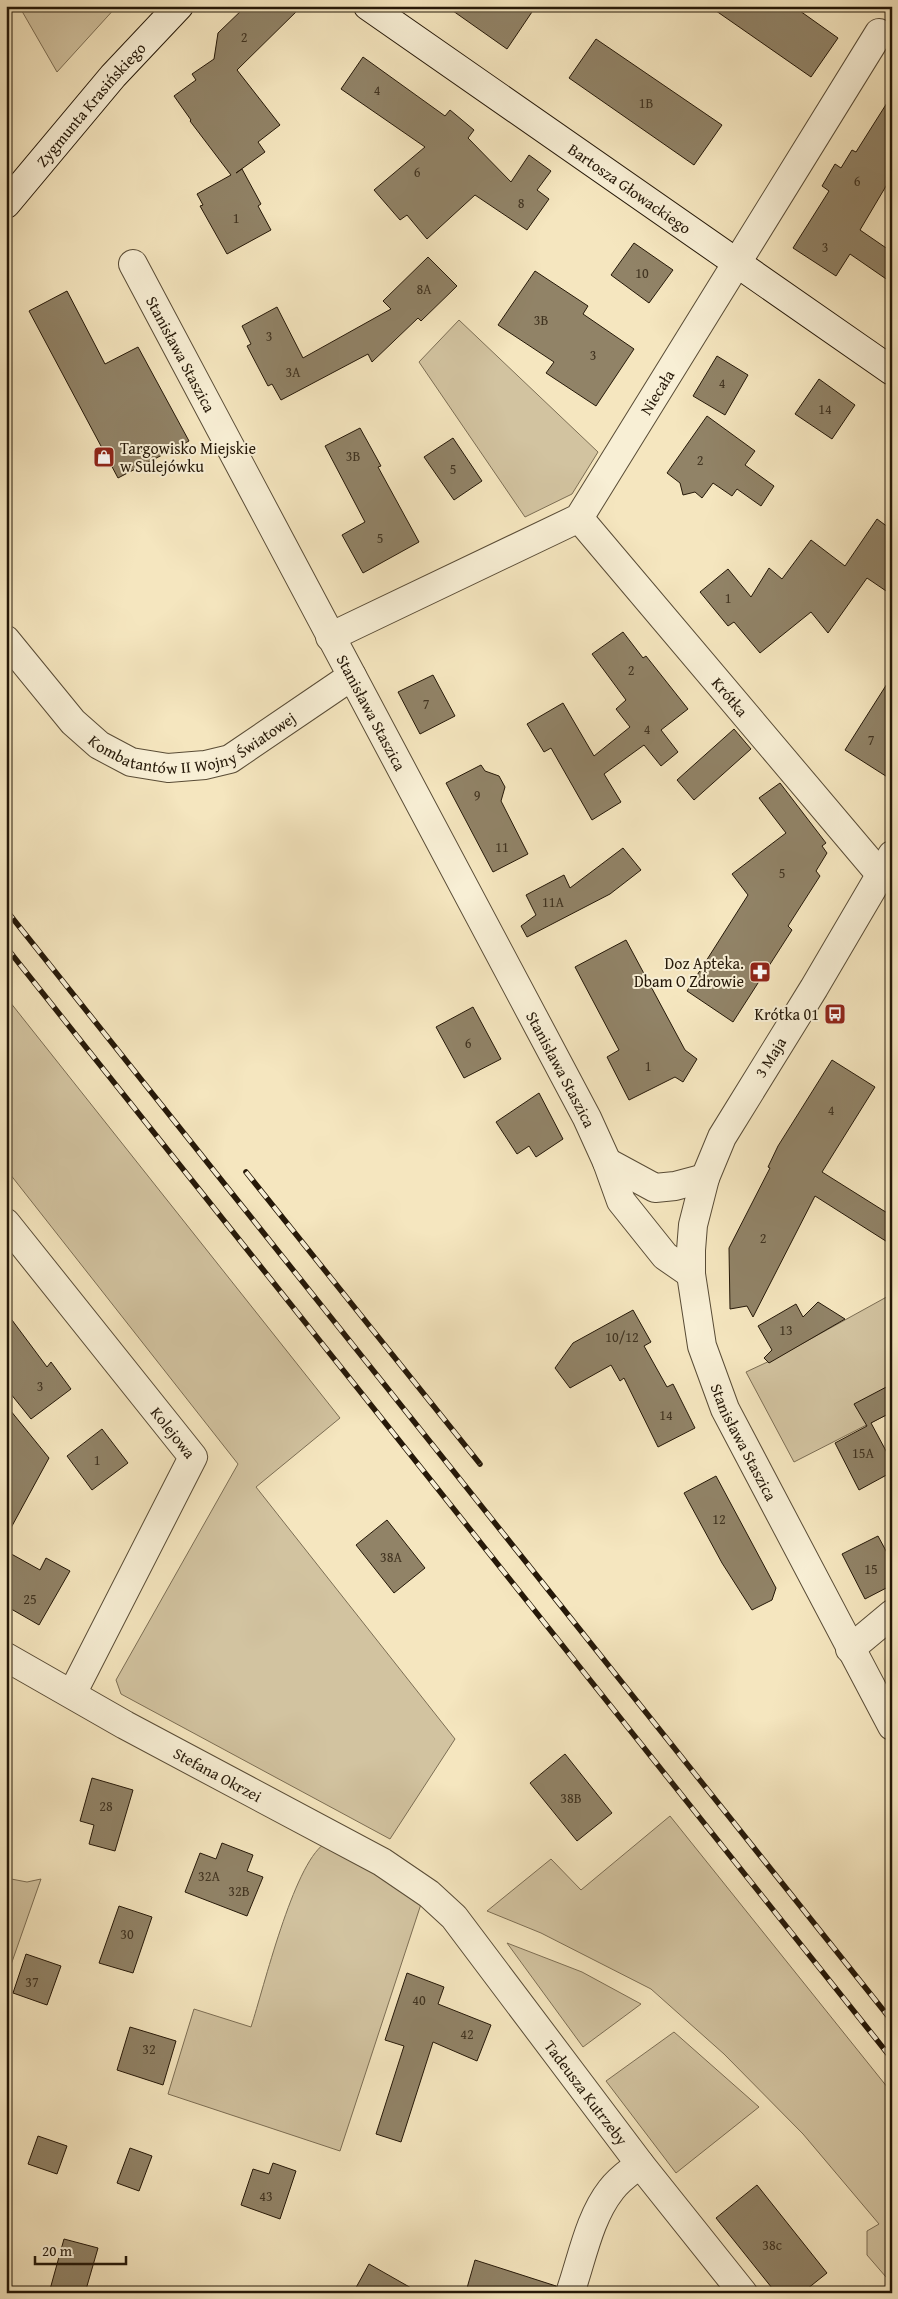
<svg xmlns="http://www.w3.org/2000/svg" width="898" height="2299" viewBox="0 0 898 2299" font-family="'Gentium Book Plus',serif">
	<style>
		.green { fill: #d2c3a0; stroke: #7c6e54 }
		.building { fill: #918367; stroke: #251808 }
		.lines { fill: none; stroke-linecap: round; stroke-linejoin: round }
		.street-casing { stroke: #594c36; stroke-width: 30 }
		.secondary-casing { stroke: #251808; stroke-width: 30 }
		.street { stroke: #f8efd5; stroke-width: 28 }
		.secondary { stroke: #f8efd5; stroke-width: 28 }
		.rail-casing { stroke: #251808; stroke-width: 5.5 }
		.rail { stroke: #f8efd5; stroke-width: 4; stroke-dasharray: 11; stroke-linecap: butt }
		.labels { text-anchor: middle; stroke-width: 4; stroke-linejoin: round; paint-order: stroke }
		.number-label { font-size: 14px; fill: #403320 }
		.street-label { font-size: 16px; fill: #251808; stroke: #f8efd5 }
		.poi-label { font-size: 16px; fill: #251808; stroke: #f8efd5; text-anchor: end }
	</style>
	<rect width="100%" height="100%" fill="#f5e6bf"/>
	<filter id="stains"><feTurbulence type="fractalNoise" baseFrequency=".004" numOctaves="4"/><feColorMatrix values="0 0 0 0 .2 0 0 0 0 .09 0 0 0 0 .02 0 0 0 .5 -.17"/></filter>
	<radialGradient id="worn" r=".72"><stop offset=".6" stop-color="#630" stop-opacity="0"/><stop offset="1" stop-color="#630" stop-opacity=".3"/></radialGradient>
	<!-- green -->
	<g class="green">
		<polygon points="19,6 117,6 57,72"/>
		<polygon points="459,320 598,452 572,494 525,517 419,362"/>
		<polygon points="6,997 340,1418 256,1487 455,1739 390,1839 121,1694 116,1680 238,1464 6,1169"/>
		<polygon points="892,1294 892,1423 888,1414 794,1462 746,1372 776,1358"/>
		<polygon points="670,1816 892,2093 892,2284 867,2255 867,2231 879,2224 803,2134 724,2054 651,1989 541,1933 487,1911 551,1859 581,1890"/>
		<path d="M324,1844L422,1901L340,2151L168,2094L194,2009L251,2027C264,1987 293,1866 324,1844Z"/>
		<polygon points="6,1878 27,1882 41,1879 6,1979"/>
		<polygon points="507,1943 582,1972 641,2004 583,2047"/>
		<polygon points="674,2032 759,2107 676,2173 606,2081"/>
	</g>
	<!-- building -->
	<g class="building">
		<polygon points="246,6 302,6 237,70 280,125 258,142 265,152 236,173 242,169 261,204 258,206 271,230 227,254 200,206 203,205 197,194 231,175 190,121 191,120 174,96 196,80 192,74 214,59 218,33"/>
		<polygon points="446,6 536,6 507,49"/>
		<polygon points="709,6 793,6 838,38 811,77"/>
		<polygon points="596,39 722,125 694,165 569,78"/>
		<polygon points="363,57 445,116 450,110 474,130 468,138 511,182 529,155 551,171 537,190 549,199 527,230 475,195 427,239 407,215 400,220 374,190 425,147 341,89"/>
		<polygon points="892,95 892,176 860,230 892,252 892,283 850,254 836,276 793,248 829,191 822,186 835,164 841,168 852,150 856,152"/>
		<polygon points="634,243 673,270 649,303 611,275"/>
		<polygon points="428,257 457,286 421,321 418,318 372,362 368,354 281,400 272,384 268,386 247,346 251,344 242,326 277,307 303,358 391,309 383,301"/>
		<polygon points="535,271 588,306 583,314 634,349 596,406 546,373 554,362 498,325"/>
		<polygon points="67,291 105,364 138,347 189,441 118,478 29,311"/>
		<polygon points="717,356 748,375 725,415 693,396"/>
		<polygon points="819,379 855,405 832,439 795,414"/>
		<polygon points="707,416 755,451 745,465 774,486 761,506 737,489 732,496 713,483 702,498 695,492 683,495 680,483 667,473"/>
		<polygon points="360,428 381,466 378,467 419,542 363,573 342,535 365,522 325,446"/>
		<polygon points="453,438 482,481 454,500 424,457"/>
		<polygon points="877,519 892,530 892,595 867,578 828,633 811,612 760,653 734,622 728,626 700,592 728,569 751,597 769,568 782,579 811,540 845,566"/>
		<polygon points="623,632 643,658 646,656 688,709 661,730 678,752 661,766 644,745 604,774 621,802 592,820 551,748 544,752 527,724 563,703 594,756 630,727 616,709 626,700 592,654"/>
		<polygon points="433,675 455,716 420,734 398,692"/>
		<polygon points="892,676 892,780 845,750"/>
		<polygon points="734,729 751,749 694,800 677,780"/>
		<polygon points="481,765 485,771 499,776 505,787 501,801 528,854 493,872 446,783"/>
		<polygon points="780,783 826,843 822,846 827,853 816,871 820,876 788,926 792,930 733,1022 687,991 748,895 732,874 786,833 759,798"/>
		<polygon points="623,848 641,870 610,894 527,937 521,926 536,915 526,895 564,875 570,888"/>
		<polygon points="626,940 685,1050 697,1059 683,1082 675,1077 629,1100 607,1057 619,1050 575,967"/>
		<polygon points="473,1007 501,1059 464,1078 436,1027"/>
		<polygon points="832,1060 875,1087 822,1172 892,1216 892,1245 815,1196 753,1317 747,1306 730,1309 729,1248 770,1168 768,1167 778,1146"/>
		<polygon points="539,1093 563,1139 536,1157 529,1146 517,1154 496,1122"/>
		<polygon points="818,1302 845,1319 769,1363 764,1358 772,1350 758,1326 796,1304 803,1317"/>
		<polygon points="633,1310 651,1342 644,1346 667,1387 673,1384 695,1428 658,1447 624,1378 620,1381 611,1365 570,1388 555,1368 573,1343"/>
		<polygon points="6,1312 47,1367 51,1362 71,1389 31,1419 6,1388"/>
		<polygon points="892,1384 892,1412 871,1423 892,1462 892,1472 859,1490 835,1443 867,1426 854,1404"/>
		<polygon points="6,1405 49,1458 6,1537"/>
		<polygon points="102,1429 128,1463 92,1490 67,1456"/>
		<polygon points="716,1476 776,1588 772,1600 752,1610 722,1563 684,1493"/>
		<polygon points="387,1520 425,1568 394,1593 356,1545"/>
		<polygon points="878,1536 892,1562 892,1585 865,1599 842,1554"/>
		<polygon points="6,1551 40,1570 46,1558 70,1571 39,1625 6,1606"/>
		<polygon points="565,1754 612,1813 577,1841 530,1783"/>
		<polygon points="92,1778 133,1790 115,1851 89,1844 94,1825 80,1821"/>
		<polygon points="222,1843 253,1855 247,1871 263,1877 247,1916 185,1892 200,1853 216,1859"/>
		<polygon points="119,1906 152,1917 133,1973 99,1963"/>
		<polygon points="26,1954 61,1966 47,2005 13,1993"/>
		<polygon points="407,1973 444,1987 438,2004 491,2025 477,2061 433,2042 401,2142 376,2134 404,2046 385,2040"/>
		<polygon points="130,2027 176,2041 163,2085 117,2070"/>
		<polygon points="38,2136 67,2146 57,2174 28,2164"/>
		<polygon points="130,2148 152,2156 139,2191 117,2183"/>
		<polygon points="273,2163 296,2171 280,2219 241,2205 253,2169 269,2174"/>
		<polygon points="757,2185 827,2273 802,2293 776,2293 716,2218"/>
		<polygon points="64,2239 98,2248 85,2293 49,2293"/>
		<polygon points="475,2260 556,2286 555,2293 479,2293 467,2288"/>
		<polygon points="369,2264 420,2293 353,2293"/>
	</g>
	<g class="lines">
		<!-- street casing -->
		<g class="street-casing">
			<g id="street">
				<path id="s1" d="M133,264L587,1118L607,1162L621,1201L665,1256L691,1274"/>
				<path id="s2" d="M579,518L880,874"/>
				<path id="s3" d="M330,637L579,518L879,33"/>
				<path id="s4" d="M6,640L73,722L99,745L131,762L168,768L205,765L230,759L352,676"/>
				<path id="s5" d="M892,855L814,988L722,1137L705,1178L693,1225L691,1250V1274L702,1346L725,1409L892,1726"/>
				<polyline points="607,1162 655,1188 675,1186 705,1178"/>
				<path id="s6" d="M6,1223L193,1457L72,1694"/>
				<polyline points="850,1649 892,1614"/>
				<path id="s7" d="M6,1657L125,1725L382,1862L429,1894L454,1917L640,2164L743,2293"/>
				<path d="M570,2293C582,2259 589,2218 611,2190C619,2179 630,2172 640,2164"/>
			</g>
		</g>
		<!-- secondary casing -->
		<g class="secondary-casing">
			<g id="secondary">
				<path id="s8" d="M368,6L892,371"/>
				<path id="s9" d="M6,204L113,76L179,6"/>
			</g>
		</g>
		<!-- street -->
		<use href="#street" class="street"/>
		<!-- secondary -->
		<use href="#secondary" class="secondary"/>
		<!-- rail casing -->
		<g class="rail-casing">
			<g id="rail">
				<polyline points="6,910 892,2021"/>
				<polyline points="6,947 892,2059"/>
				<polyline points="246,1172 480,1464"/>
			</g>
		</g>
		<!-- rail -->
		<use href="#rail" class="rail"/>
	</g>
	<!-- icons -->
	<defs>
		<g id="shop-square" transform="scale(1.125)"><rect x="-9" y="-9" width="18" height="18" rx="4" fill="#8f2418" stroke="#f8efd5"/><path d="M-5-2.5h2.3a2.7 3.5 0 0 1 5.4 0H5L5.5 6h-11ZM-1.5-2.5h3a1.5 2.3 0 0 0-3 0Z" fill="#fff"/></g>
		<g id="pharmacy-square" transform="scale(1.125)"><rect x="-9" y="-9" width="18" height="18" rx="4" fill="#8f2418" stroke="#f8efd5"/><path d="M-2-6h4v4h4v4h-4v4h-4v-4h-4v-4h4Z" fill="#fff"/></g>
		<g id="bus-square" transform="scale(1.125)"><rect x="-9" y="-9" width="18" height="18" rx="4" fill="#8f2418" stroke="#f8efd5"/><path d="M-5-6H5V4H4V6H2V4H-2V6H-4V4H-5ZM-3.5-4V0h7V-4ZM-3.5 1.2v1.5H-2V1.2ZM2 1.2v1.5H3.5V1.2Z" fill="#fff"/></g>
	</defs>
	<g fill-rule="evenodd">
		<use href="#shop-square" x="104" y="457"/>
		<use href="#pharmacy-square" x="760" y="972"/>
		<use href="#bus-square" x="835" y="1014"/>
	</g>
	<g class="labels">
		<!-- number labels -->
		<g class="number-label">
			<text x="244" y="42">2</text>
			<text x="377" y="95">4</text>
			<text x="646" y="108">1B</text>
			<text x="417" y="177">6</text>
			<text x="857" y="186">6</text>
			<text x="521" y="208">8</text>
			<text x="236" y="223">1</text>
			<text x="825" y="252">3</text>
			<text x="642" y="278">10</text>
			<text x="424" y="294">8A</text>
			<text x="541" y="325">3B</text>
			<text x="269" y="341">3</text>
			<text x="593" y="360">3</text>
			<text x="293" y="377">3A</text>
			<text x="722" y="388">4</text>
			<text x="825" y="414">14</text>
			<text x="353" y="461">3B</text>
			<text x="700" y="465">2</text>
			<text x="453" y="474">5</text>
			<text x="380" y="543">5</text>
			<text x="728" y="603">1</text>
			<text x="631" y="675">2</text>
			<text x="426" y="709">7</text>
			<text x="647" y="734">4</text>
			<text x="871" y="745">7</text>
			<text x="477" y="800">9</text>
			<text x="502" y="852">11</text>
			<text x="782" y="878">5</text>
			<text x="553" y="907">11A</text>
			<text x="468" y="1048">6</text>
			<text x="648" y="1071">1</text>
			<text x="831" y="1115">4</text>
			<text x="763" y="1243">2</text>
			<text x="786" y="1335">13</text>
			<text x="622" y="1342">10/12</text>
			<text x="40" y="1391">3</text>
			<text x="666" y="1420">14</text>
			<text x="863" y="1458">15A</text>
			<text x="97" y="1465">1</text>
			<text x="719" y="1524">12</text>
			<text x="391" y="1562">38A</text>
			<text x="871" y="1574">15</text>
			<text x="30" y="1604">25</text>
			<text x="571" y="1803">38B</text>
			<text x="106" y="1811">28</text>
			<text x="209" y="1881">32A</text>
			<text x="239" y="1896">32B</text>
			<text x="127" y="1939">30</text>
			<text x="32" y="1987">37</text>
			<text x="419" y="2005">40</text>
			<text x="467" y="2039">42</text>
			<text x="149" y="2054">32</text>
			<text x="266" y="2201">43</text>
			<text x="772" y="2250">38c</text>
		</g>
		<!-- street labels -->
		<g class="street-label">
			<text dy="6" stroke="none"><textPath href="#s9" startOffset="131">Zygmunta Krasińskiego</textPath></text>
			<text dy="6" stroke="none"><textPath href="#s8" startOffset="319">Bartosza Głowackiego</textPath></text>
			<text dy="6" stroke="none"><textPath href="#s1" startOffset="102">Stanisława Staszica</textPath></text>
			<text dy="6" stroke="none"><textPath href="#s3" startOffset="424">Niecała</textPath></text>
			<text dy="6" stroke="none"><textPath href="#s2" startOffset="234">Krótka</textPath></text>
			<text dy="6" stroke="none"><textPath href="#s1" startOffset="508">Stanisława Staszica</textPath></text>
			<text dy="6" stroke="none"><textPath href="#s4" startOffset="242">Kombatantów II Wojny Światowej</textPath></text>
			<text transform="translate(770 1057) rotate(-58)" y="6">3 Maja</text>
			<text dy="6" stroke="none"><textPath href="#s1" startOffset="912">Stanisława Staszica</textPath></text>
			<text dy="6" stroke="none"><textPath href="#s6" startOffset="268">Kolejowa</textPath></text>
			<text dy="6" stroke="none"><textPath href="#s5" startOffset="649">Stanisława Staszica</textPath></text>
			<text dy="6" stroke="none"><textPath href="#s7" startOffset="242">Stefana Okrzei</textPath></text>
			<text dy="6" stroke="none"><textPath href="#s7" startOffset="739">Tadeusza Kutrzeby</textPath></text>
		</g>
		<!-- poi labels -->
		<g class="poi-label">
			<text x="120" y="454" text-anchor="start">Targowisko Miejskie<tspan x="120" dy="18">w Sulejówku</tspan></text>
			<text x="744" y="969">Doz Apteka.<tspan x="744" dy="18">Dbam O Zdrowie</tspan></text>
			<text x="819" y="1020">Krótka 01</text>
		</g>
	</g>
	<!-- margin -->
	<rect width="898" height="2299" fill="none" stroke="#f5e6bf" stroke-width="25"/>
	<rect x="8" y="8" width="883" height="2284" fill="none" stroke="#251808" stroke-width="2.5"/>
	<rect x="12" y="12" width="873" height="2274" fill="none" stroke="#251808"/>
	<!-- scale -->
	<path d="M35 2256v8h91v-8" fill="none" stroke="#251808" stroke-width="2.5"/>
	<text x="42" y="2256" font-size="15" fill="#251808" stroke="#f8efd5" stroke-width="4" paint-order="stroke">20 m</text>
	<rect width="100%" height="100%" filter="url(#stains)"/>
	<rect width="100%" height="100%" fill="url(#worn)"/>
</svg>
